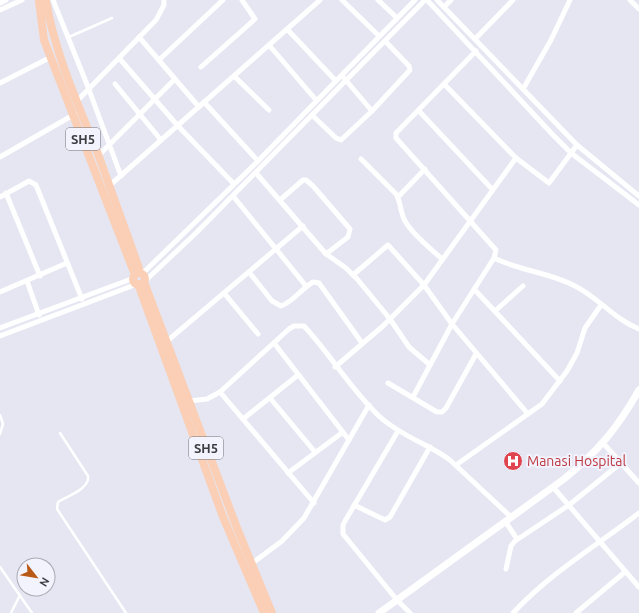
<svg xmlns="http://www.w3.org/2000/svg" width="639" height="613" viewBox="0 0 639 613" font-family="Ubuntu,sans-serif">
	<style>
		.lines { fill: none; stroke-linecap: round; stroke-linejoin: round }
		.lane { stroke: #fff; stroke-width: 2.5 }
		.street { stroke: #fff; stroke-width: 5 }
		.secondary { stroke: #fff; stroke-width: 7 }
		.primary { stroke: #facfb5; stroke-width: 8 }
		.labels { text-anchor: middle; stroke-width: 4; stroke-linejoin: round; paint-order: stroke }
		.shield { fill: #f2f3fd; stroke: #737379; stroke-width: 1 }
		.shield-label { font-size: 13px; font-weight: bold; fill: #3c3c41 }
		.health-label { font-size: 14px; fill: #be3a42; stroke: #f2f3fd; text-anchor: start }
	</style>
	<rect width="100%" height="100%" fill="#e5e6f2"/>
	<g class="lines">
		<!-- lane -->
		<g class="lane">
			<polyline points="69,37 112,18"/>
			<polyline points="0,415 3,424 0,434"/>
			<path d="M60,433L88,476C90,489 67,496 58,502L57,509L126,613"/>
			<polyline points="0,567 32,613"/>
			<polyline points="11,613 20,595"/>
		</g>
		<!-- street -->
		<g class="street">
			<polyline points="53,0 88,87 121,176"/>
			<polyline points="342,0 379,36"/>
			<polyline points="378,0 397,18"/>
			<polyline points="427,0 553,135 571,153 639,205"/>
			<polyline points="437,0 577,145 639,196"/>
			<polyline points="630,0 639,9"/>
			<polyline points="0,3 6,0"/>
			<polyline points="444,7 451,0"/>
			<polyline points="0,10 22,0"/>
			<polyline points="287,29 335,80"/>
			<polyline points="139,37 199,107"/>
			<polyline points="475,39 513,0"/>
			<polyline points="269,45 316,100"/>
			<polyline points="119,58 178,126 234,184"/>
			<polyline points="159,60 223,0"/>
			<polyline points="201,67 255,19 242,0"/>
			<polyline points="234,76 269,110"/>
			<polyline points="344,78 372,111"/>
			<polyline points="0,83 51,57"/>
			<polyline points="115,84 161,140"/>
			<polyline points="444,84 516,158"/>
			<polyline points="523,89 551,40 570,0"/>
			<polyline points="77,101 156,20 164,5 164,0"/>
			<polyline points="204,102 258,161"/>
			<polyline points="419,111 492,189"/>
			<polyline points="312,115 336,138 341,140 372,111 410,70 409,66 385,41"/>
			<polyline points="98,156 175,79"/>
			<polyline points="0,157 75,114"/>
			<path d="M361,159L396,194C401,202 400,212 405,221C413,235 430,248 442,259"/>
			<polyline points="256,173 326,254 346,268 358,280 390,319 409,347 430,365"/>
			<polyline points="109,186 320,0"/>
			<polyline points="6,193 40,276"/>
			<polyline points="233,196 306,286"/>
			<polyline points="0,197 29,181 36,185 82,299"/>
			<polyline points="398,197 425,169"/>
			<polyline points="280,200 303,180 306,180 313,186 350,229 348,237 326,254"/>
			<path d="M494,258C520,271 549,272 575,286C599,298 614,319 639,329"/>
			<path d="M249,272L272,301L281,306C294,301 301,289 313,282L319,283L362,343"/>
			<polyline points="142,274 258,161 415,0"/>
			<polyline points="353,275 388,245 424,285 452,324 528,414"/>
			<polyline points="27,281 39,315"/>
			<polyline points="145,281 196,233 425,0"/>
			<polyline points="474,289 560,381"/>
			<polyline points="0,292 67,263"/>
			<polyline points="224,293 258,334"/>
			<polyline points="495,311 523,286"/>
			<polyline points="0,328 134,278"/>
			<polyline points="0,336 137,284"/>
			<polyline points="166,342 303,226"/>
			<polyline points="274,343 349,440"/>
			<polyline points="335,367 383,326 424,285 516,158 549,183 577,145"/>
			<polyline points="388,383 437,412 442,412 446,408 476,354"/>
			<polyline points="220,392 314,503"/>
			<polyline points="413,397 452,324 494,258 496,250 396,138 396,133 476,51"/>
			<polyline points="270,398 315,452"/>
			<path d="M189,401L207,399L220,392L289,329L294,326H304C331,355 351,390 380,417C401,436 428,444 450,460L511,517"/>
			<polyline points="243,419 298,375"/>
			<polyline points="398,431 345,521 343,525 343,534 397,600 410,613"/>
			<polyline points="603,443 639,483"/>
			<polyline points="456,465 542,404 567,371 577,353 585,328 601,305"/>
			<polyline points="288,473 343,432"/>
			<polyline points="553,487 639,587"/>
			<polyline points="354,505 385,520 390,517 430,447"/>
			<polyline points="505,521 517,539"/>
			<polyline points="251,564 282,541 304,518 369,405"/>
			<polyline points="506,569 511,546 515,541 569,505 621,463"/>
			<path d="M513,613C550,573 596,546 639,513"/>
			<polyline points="576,613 625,572"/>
		</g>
		<!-- secondary -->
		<path class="secondary" d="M379,613L564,479C598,451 617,429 639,390"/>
		<!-- primary -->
		<g class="primary">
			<polyline points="39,1 44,40 135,275"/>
			<path d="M46,1C55,54 78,104 98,154C112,192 125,230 139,268"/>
			<circle cx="139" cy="279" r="6"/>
			<polyline points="144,282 237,528 272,613"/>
			<polyline points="138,284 223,517 264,613"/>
		</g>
	</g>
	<!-- icons -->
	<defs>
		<g id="hospital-disc" transform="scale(1)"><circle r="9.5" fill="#e0444e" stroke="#f2f3fd"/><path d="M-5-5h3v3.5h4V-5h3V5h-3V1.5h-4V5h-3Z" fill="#fff"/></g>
	</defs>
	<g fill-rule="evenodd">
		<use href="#hospital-disc" x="513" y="461"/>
	</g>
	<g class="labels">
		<!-- shield labels -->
		<g class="shield">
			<rect x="66" y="128" width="34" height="22" rx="3"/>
			<rect x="189" y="437" width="34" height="22" rx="3"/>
		</g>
		<g class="shield-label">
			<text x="83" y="144">SH5</text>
			<text x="206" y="453">SH5</text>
		</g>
		<!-- health labels -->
		<g class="health-label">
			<text x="527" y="466">Manasi Hospital</text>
		</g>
	</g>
	<!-- north arrow -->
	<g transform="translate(36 577) rotate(121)"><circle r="19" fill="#f2f3fd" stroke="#a9aab2"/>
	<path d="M0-3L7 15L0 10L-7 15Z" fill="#b95917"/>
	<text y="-6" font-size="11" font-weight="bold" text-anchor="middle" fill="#3c3c41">N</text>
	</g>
</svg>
